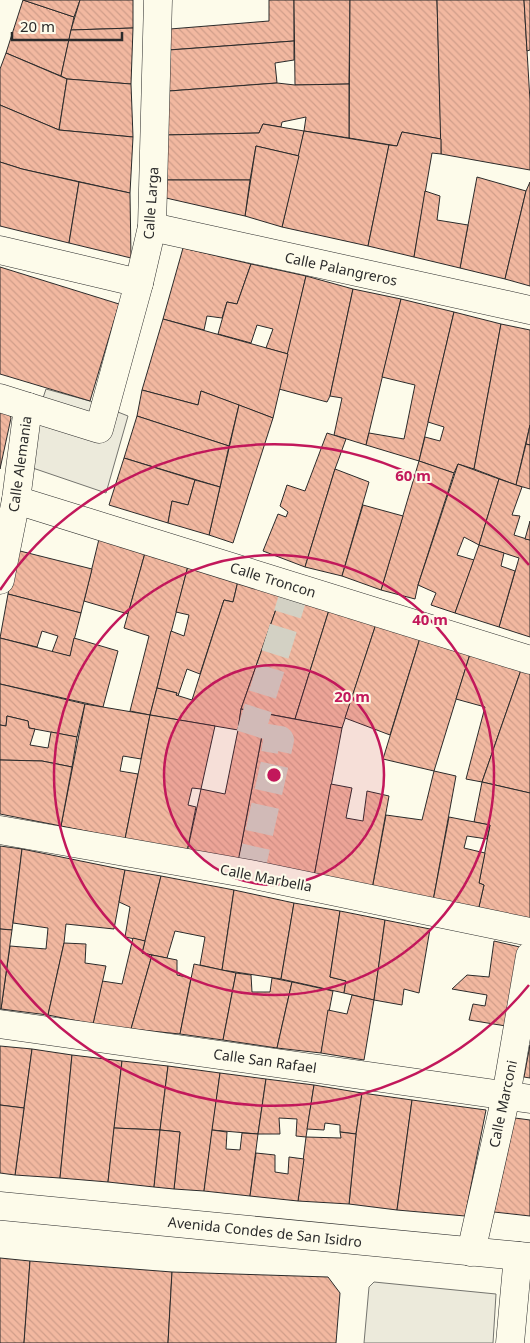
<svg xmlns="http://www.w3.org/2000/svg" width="530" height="1343" viewBox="0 0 530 1343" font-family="'Noto Sans',sans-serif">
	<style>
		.parking { fill: #eceadb; stroke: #74746e }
		.building { fill: url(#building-back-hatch); stroke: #2b2b2b }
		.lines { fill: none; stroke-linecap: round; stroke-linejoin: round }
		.street-tunnel { stroke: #d3d1c4; stroke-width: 28; stroke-dasharray: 28 14; stroke-linecap: butt }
		.street-casing { stroke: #2b2b2b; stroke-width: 29 }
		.street { stroke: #fdfbea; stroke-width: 28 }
		.ring { fill: none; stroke: #c2185b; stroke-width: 2.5 }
		.labels { text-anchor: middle; stroke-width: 4; stroke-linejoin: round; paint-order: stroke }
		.street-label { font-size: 14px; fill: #2b2b2b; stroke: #fdfbea }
		.centre { fill: #c2185b; stroke: #fdfbea; stroke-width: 2.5 }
		.ring-label { font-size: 15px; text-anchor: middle; font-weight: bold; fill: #c2185b; stroke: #fdfbea; stroke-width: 4; stroke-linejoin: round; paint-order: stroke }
	</style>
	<defs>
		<pattern id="building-back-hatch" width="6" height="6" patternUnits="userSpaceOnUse" patternTransform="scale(1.25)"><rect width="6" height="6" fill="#f2b8a0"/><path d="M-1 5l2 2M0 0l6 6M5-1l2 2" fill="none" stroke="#d09e8a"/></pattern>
	</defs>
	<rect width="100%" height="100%" fill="#fdfbea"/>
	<!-- parking -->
	<g class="parking">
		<polygon points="46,389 90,401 128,416 106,493 21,464"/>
		<polygon points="374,1282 496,1294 493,1343 364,1343 369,1287"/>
	</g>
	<!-- building -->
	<g class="building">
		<polygon points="23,0 74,17 61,76 6,53"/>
		<polygon points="23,0 80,0 74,17"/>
		<polygon points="80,0 133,0 133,28 71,30"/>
		<polygon points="269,0 294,0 294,41 169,50 170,29 269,21"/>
		<polygon points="294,0 350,0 349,84 295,85"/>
		<polygon points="350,0 437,0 441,139 402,132 397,146 349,138"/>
		<polygon points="437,0 524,0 530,101 530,170 441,154"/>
		<polygon points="524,0 530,0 530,50 527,51"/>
		<polygon points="133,28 131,84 67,79 61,76 71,30"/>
		<polygon points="294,41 294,60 275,63 277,83 169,91 169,50"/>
		<polygon points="6,53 67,79 59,130 0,105 0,69"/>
		<polygon points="67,79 131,84 133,137 59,130"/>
		<polygon points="277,83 295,85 349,84 349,138 304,131 306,117 282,122 281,127 263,124 259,133 165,135 169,91"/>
		<polygon points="0,105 59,130 133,137 130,193 22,169 0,162"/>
		<polygon points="263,124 304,131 299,156 256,146 250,180 167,180 165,135 259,133"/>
		<polygon points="304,131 389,145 368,246 282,227"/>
		<polygon points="402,132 441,139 441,154 432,153 414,257 368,246 389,145 397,146"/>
		<polygon points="256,146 299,156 282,227 245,216"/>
		<polygon points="0,162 22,169 79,182 69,243 0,226"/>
		<polygon points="477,177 526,191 505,279 460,268"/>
		<polygon points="167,180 250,180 245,216 166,198"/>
		<polygon points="79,182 130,193 131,258 69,243"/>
		<polygon points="530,182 530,286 505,279 526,191"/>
		<polygon points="425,191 440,196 437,220 468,225 460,268 414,257"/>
		<polygon points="183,248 251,264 237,304 227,302 222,318 207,316 204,330 163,319"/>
		<polygon points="251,264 306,276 288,354 266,348 273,329 257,325 251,343 218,334 227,302 237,304"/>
		<polygon points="0,267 119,304 90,401 0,374"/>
		<polygon points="306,276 353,289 330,396 327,402 279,389"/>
		<polygon points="353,289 401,299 366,445 334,435 342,398 330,396"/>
		<polygon points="401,299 454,312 419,461 366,445 369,433 404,439 415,385 382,377"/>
		<polygon points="454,312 501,324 474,469 458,464 454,473 419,461 425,437 440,441 444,427 428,422"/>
		<polygon points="163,319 288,354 273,418 201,391 198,405 142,390"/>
		<polygon points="501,324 530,330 530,425 516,485 474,469"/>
		<polygon points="142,390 198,405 201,391 239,405 229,446 137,416"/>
		<polygon points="239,405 273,418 233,543 209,535"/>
		<polygon points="0,409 8,411 11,418 0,469"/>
		<polygon points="137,416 229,446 220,487 124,458"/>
		<polygon points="530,425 530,445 526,444"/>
		<polygon points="327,433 346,439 335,469 305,567 263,551 278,514 286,517 288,512 280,506 287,485 305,491"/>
		<polygon points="526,444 530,445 530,489 516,485"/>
		<polygon points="124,458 195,480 188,505 172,501 168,523 109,505"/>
		<polygon points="419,461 454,473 418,585 415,599 381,590"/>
		<polygon points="458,464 499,479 479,545 464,537 457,555 474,560 455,613 431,605 436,593 418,585"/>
		<polygon points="335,469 369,482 342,576 305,567"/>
		<polygon points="499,479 522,487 512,515 520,516 514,535 530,540 530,637 499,627 519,558 479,545"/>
		<polygon points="195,480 220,487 209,535 168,523 172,501 188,505"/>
		<polygon points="363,505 403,516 381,590 342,576"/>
		<polygon points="530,521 530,540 525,539"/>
		<polygon points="99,539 145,553 128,614 84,601"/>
		<polygon points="479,545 504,553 501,566 515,571 499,627 455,613"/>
		<polygon points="16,550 92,569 81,613 8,594"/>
		<polygon points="145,553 188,566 150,715 130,711 149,636 124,628"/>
		<polygon points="188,566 238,581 233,602 224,600 200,674 187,669 178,696 176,695 177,693 157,688 171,631 184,636 189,615 176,612"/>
		<polygon points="238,581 281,595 241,709 238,730 150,715 157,688 177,693 176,695 192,700 224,600 233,602"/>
		<polygon points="8,594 81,613 70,656 52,652 58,636 42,631 37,647 0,638"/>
		<polygon points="281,595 329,610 295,719 241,709"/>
		<polygon points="329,610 376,624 342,728 295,719"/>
		<polygon points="376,624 420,638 390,735 345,718"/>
		<polygon points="0,638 70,656 74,638 118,651 103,707 0,684"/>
		<polygon points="420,638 470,654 434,771 383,759"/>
		<polygon points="470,654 521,670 482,782 466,779 485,707 456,699"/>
		<polygon points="521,670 530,672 530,793 482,782"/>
		<polygon points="0,684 85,704 77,737 29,728 28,721 7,716 6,726 0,725"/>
		<polygon points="85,704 150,715 141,759 123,756 120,771 138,774 125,839 61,826"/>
		<polygon points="241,709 342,728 314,877 238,862 262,735 238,730"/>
		<polygon points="150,715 215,726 201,789 192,788 188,805 196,807 187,852 125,839"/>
		<polygon points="7,716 28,721 29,728 35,729 30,745 48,748 51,732 77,737 72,767 42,761 0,760 0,725 6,726"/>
		<polygon points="238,730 262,735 238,862 187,852 201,789 225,794"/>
		<polygon points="0,760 42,761 72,767 61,826 0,814"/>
		<polygon points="434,771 456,776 433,901 372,889 386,815 422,820"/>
		<polygon points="482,782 530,793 530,921 478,911 484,885 479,883 490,825 474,822"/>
		<polygon points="331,784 352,788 346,818 363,821 367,791 389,796 372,889 314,877"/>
		<polygon points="449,817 490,825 487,839 467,836 464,848 485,853 479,883 484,885 478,911 433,901"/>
		<polygon points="0,846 22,849 12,930 0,929"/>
		<polygon points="22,849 125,870 114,929 66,924 64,943 48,1015 1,1009 10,946 46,949 48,928 13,923"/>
		<polygon points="125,870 161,876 145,941 125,937 130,907 119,902"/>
		<polygon points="161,876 234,890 222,970 200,965 205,937 175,931 167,958 142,953"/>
		<polygon points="234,890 294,903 281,979 222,970"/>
		<polygon points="294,903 340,911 330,977 346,981 344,993 281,979"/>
		<polygon points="340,911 385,920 374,1000 344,993 346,981 330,977"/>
		<polygon points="385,920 430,929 419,993 404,989 402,1005 374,1000"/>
		<polygon points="0,929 12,930 1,1009 0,1009"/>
		<polygon points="133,938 145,941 142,953 152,955 131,1029 93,1024 102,981 122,984"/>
		<polygon points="494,941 524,948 506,1026 469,1020 473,1004 485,1006 487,995 452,989 467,975 489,977"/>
		<polygon points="64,943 86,944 85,963 106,966 93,1024 48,1015"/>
		<polygon points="152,955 177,960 177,975 191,978 180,1034 131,1029"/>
		<polygon points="194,964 236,973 223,1040 180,1034"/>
		<polygon points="236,973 251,975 252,992 270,992 272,978 292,982 277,1048 223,1040"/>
		<polygon points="292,982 333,991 321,1053 277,1048"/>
		<polygon points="352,995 374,1000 364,1060 321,1053 328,1010 347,1014"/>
		<polygon points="530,1045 530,1078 524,1077"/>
		<polygon points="0,1046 32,1049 24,1108 0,1105"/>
		<polygon points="32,1049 72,1055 60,1178 15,1175"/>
		<polygon points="72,1055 122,1061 108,1182 60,1178"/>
		<polygon points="122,1061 168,1066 160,1130 114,1128"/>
		<polygon points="168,1066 220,1073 204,1191 174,1189 180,1132 160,1130"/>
		<polygon points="220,1073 266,1079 258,1134 212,1130"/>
		<polygon points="266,1079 314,1085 306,1137 296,1136 297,1119 279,1118 280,1134 258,1134"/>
		<polygon points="314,1085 362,1093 356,1134 340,1132 340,1125 325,1123 324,1130 307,1129"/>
		<polygon points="362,1093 412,1100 397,1210 349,1204 356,1134"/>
		<polygon points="412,1100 486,1110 465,1216 397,1210"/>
		<polygon points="0,1105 24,1108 15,1175 0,1173"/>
		<polygon points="515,1118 530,1120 530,1216 494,1212"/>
		<polygon points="114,1128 160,1130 154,1187 108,1182"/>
		<polygon points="160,1130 180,1132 174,1189 154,1187"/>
		<polygon points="212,1130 227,1132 226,1149 240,1150 242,1133 258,1134 250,1196 204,1191"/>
		<polygon points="340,1132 356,1134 349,1204 298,1201 306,1137 341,1138"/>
		<polygon points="256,1153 275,1155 275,1172 288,1174 289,1157 304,1159 298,1201 250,1196"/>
		<polygon points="0,1258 30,1261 24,1343 0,1343"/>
		<polygon points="30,1261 172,1272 168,1343 24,1343"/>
		<polygon points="172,1272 328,1277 340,1293 336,1343 168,1343"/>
	</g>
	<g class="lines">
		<!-- street-tunnel -->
		<polyline class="street-tunnel" points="250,874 280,740 250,735 296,587"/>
		<!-- street casing -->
		<g class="street-casing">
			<g id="street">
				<polyline points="152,227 530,310"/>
				<polyline points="0,250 139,283"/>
				<polyline points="0,398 99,429 139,283 152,227 158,0"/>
				<polyline points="16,500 530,660"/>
				<polyline points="0,580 16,500 28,407"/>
				<polyline points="0,830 250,874 530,932"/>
				<polyline points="0,1024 530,1099"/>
				<polyline points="0,1206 530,1257"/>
				<polyline points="471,1252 506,1096 530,956"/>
				<polyline points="510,1343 518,1256"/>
			</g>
		</g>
		<!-- street -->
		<use href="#street" class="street"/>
	</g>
	<!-- distance rings -->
	<circle cx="274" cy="775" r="110" fill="#c2185b" fill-opacity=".12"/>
	<g class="ring">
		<circle cx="274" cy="775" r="110"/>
		<circle cx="274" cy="775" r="220"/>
		<path d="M529 985A330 330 0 0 1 0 960M0 590A330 330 0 0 1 529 565"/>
	</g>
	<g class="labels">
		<!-- street labels -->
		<g class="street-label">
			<text transform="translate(151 203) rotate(-86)" y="5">Calle Larga</text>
			<text transform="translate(341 269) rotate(12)" y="5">Calle Palangreros</text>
			<text transform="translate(20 464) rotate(-82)" y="5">Calle Alemania</text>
			<text transform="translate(273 580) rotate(17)" y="5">Calle Troncon</text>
			<text transform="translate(266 878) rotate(11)" y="5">Calle Marbella</text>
			<text transform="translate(265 1061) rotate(8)" y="5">Calle San Rafael</text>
			<text transform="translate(503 1104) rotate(-78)" y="5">Calle Marconi</text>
			<text transform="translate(265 1232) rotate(6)" y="5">Avenida Condes de San Isidro</text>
		</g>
	</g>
	<circle cx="274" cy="775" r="8" class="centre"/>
	<g class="ring-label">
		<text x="413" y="481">60 m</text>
		<text x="430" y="625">40 m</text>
		<text x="352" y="702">20 m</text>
	</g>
	<!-- scale -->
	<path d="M12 32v8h110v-8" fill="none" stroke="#2b2b2b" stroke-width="2.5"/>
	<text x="20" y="32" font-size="15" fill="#2b2b2b" stroke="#fdfbea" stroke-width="4" paint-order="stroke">20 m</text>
</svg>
